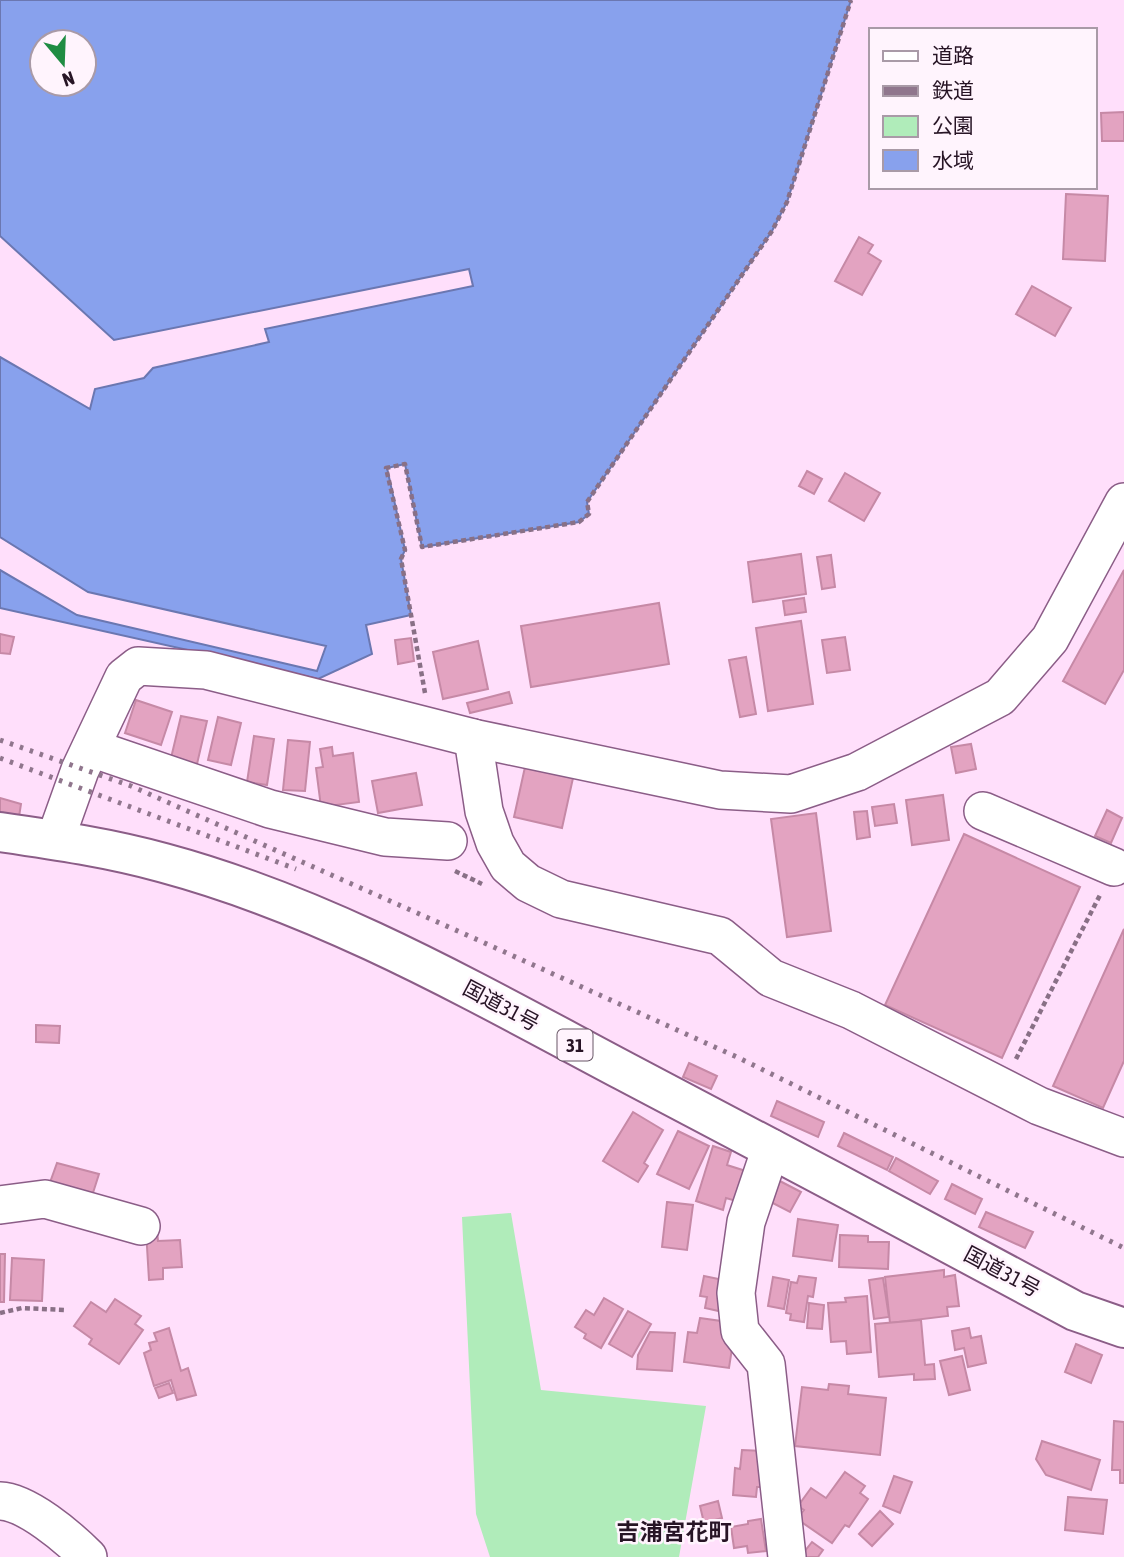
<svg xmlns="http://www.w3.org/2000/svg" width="1124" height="1557" viewBox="0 0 1124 1557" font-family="'Asap Condensed','Noto Sans JP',sans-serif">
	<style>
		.green { fill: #b0ecba }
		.water { fill: #88a1ed; stroke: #6b77b1; stroke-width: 2; fill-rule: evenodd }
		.building { fill: #e3a3c1; stroke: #c689a6; stroke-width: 2 }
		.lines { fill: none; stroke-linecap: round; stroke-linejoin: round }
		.minor-casing { stroke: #8b5d87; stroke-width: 40 }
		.highway-casing { stroke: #8b5d87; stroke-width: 42 }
		.path { stroke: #897086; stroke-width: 4.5; stroke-dasharray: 5 3.5; stroke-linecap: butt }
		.minor { stroke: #fff; stroke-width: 37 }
		.highway { stroke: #fff; stroke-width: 38 }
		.rail { stroke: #90768d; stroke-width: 5; stroke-dasharray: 3.5 7; stroke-linecap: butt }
		.labels { text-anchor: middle; stroke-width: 5; stroke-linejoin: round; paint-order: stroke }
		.shield { fill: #fff4fd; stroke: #685766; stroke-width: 2 }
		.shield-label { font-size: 19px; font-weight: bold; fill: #271425 }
		.street-label { font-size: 21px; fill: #271425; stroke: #fff4fd }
		.neighbourhood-label { font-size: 23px; font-weight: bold; fill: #271425; stroke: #fff4fd }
	</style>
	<rect width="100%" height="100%" fill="#ffdffb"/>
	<!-- green -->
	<polygon class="green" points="511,1213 541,1390 706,1406 679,1557 490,1557 476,1514 462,1217"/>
	<!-- water -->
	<path class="water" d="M0,0H851L787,202L772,231L587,502L589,514L579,522L422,547L405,464L387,468L405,550L401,559L411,615L366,625L372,654L318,679L0,608V570L77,615L317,671L326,646L88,592L0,537V357L90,409L95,389L144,378L153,368L269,342L265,329L473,286L469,269L114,340L0,236ZM42,42H84V84H42Z"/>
	<!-- building -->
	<g class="building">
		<polygon points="1124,112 1124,141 1102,141 1101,113"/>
		<polygon points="1066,194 1108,196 1105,261 1063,259"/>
		<polygon points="859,237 873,245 868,253 881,261 862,295 835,281"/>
		<polygon points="1032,286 1071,308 1055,336 1016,314"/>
		<polygon points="807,471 822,479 814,494 799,486"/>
		<polygon points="845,473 880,493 864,521 829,501"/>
		<polygon points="801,554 806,594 753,602 748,562"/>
		<polygon points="831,555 835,587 822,589 817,557"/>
		<polygon points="1124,570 1124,670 1105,704 1063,681"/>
		<polygon points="804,598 806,612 785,615 783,601"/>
		<polygon points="659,603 669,664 531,687 521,626"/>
		<polygon points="801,621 813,704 768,711 756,628"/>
		<polygon points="0,634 14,637 10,654 0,653"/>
		<polygon points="845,637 850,670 827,673 822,640"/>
		<polygon points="411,638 414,661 398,664 395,640"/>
		<polygon points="478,641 488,689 443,699 433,652"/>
		<polygon points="746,657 756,714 740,717 729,660"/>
		<polygon points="509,692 512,703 470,713 467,703"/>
		<polygon points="136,700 172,712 161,745 125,733"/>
		<polygon points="181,716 207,721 197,764 171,758"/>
		<polygon points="218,717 241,723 231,765 208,760"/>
		<polygon points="254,736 274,739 267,785 247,782"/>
		<polygon points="288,740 310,742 305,791 283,790"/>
		<polygon points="971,744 976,769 956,773 951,747"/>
		<polygon points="332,747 333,756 353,753 359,802 321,807 316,768 323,767 320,749"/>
		<polygon points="525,767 573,778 562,828 514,817"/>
		<polygon points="416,773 422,805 378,813 372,781"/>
		<polygon points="943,795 949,840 912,845 906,800"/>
		<polygon points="0,798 21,804 18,823 0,820"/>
		<polygon points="894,804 897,823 875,826 872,807"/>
		<polygon points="1107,810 1122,818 1111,843 1095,836"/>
		<polygon points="867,811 870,837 857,839 854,812"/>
		<polygon points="816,813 831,931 787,937 771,819"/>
		<polygon points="964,834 1080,887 1002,1058 885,1005"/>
		<polygon points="1124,929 1124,1061 1103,1108 1053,1086"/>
		<polygon points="36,1025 60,1026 59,1043 36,1042"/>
		<polygon points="689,1063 717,1076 711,1089 683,1077"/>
		<polygon points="777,1101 824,1122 818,1137 771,1116"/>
		<polygon points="633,1112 663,1130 644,1163 648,1166 638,1182 603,1161"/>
		<polygon points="678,1131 709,1146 689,1189 657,1174"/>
		<polygon points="844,1133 893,1157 887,1170 838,1146"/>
		<polygon points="713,1146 731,1152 727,1165 752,1173 743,1203 726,1198 723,1210 696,1201"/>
		<polygon points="896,1158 938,1181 930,1194 889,1171"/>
		<polygon points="57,1163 99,1174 91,1199 48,1188"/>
		<polygon points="776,1179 801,1192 790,1212 765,1199"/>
		<polygon points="952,1184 982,1199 975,1214 945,1199"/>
		<polygon points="667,1202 693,1205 687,1250 662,1247"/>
		<polygon points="986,1212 1033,1232 1025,1248 979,1227"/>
		<polygon points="798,1219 838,1225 832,1261 793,1256"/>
		<polygon points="146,1230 157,1230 158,1241 180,1240 182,1267 163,1268 163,1279 149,1280"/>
		<polygon points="840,1235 868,1236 868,1242 889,1242 888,1269 839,1267"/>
		<polygon points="0,1254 5,1254 4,1302 0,1302"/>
		<polygon points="12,1258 44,1260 42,1301 10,1300"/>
		<polygon points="944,1270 944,1277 955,1275 959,1306 947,1307 948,1316 890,1323 885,1277"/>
		<polygon points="704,1276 733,1282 723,1312 705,1308 707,1297 700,1296"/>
		<polygon points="799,1276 816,1278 813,1297 808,1296 804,1322 790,1320 791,1314 786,1313 791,1282 797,1283"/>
		<polygon points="773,1277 789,1280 784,1309 768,1306"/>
		<polygon points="883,1278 889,1317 874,1319 869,1280"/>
		<polygon points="867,1296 871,1352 847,1354 846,1341 831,1342 828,1303 846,1302 845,1298"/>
		<polygon points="604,1298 623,1309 601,1348 584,1338 586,1334 575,1327 586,1310 594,1315"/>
		<polygon points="115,1299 141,1316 135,1324 143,1330 119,1364 89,1344 92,1339 74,1326 91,1302 106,1312"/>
		<polygon points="809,1303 824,1305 822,1329 807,1328"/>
		<polygon points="628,1311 651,1324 632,1357 609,1344"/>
		<polygon points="700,1318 721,1321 733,1342 729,1368 684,1362 688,1332 697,1333"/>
		<polygon points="921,1320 925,1365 934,1364 935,1379 914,1380 914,1374 879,1377 875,1324"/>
		<polygon points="169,1328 181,1371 188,1368 196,1395 177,1400 171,1380 154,1386 144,1353 151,1350 149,1343 157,1341 154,1333"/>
		<polygon points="969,1328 971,1338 981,1336 986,1363 968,1367 964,1348 955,1350 952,1331"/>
		<polygon points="650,1332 675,1333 672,1371 637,1369 638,1355"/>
		<polygon points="1076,1344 1102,1355 1091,1383 1065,1372"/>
		<polygon points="962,1356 970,1390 949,1395 940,1361"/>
		<polygon points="169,1383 173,1393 159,1398 155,1388"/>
		<polygon points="829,1384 849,1386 848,1394 886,1398 880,1455 795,1446 802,1387 828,1390"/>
		<polygon points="1114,1421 1124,1422 1124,1483 1120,1483 1120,1470 1112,1470"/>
		<polygon points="1042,1441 1100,1460 1091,1490 1046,1475 1036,1459"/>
		<polygon points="742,1450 765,1451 762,1487 757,1487 756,1497 733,1495 735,1468 740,1469"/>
		<polygon points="845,1472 865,1486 860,1493 868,1499 849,1527 845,1525 832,1543 797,1519 804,1510 798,1506 811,1488 826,1498"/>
		<polygon points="894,1476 912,1482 900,1513 883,1506"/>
		<polygon points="1068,1497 1107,1500 1103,1534 1065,1530"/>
		<polygon points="718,1501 722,1518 704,1523 700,1506"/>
		<polygon points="880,1511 893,1524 872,1546 859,1534"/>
		<polygon points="761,1519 766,1551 748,1553 747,1546 734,1548 731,1527 748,1524 748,1521"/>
		<polygon points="812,1542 823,1550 818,1557 800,1557"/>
	</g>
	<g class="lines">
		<!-- minor casing -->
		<g class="minor-casing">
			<g id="minor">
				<polyline points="473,738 484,811 495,843 508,866 528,883 561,899 720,936 771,978 851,1010 1039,1106 1124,1138"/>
				<polyline points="91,748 270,809 385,837 448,841"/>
				<polyline points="983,811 1114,867"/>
				<polyline points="55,840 80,770 124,677 138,666 206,670 473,738 720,790 791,794 857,772 1000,697 1050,639 1124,502"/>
				<polyline points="771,1148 746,1222 736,1293 740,1331 766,1364 787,1557"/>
				<polyline points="0,1205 45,1199 141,1226"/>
				<path d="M0,1501C27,1502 68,1537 88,1557"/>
			</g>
		</g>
		<!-- highway casing -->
		<g class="highway-casing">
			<path id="highway" d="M0,832C55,840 110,848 164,863C327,907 475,992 624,1071C775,1150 925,1230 1075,1311L1124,1328"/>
		</g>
		<!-- path -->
		<g class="path">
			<polyline points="425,693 401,559 405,550 386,468 405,464 422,547 579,522 589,514 587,502 772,231 787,202 851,0"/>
			<polyline points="455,871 482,884"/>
			<polyline points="1016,1059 1100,895"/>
			<polyline points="0,1313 22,1308 64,1310"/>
		</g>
		<!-- minor -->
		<use href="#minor" class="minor"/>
		<!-- highway -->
		<use href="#highway" class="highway"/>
		<!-- rail -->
		<g class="rail">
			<polyline points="0,740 131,786 478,940 739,1058 1124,1248"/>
			<polyline points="0,758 296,869"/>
		</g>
	</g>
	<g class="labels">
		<!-- shield labels -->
		<rect class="shield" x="557.5" y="1029.5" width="35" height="31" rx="5"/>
		<g class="shield-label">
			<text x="575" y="1052">31</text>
		</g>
		<!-- street labels -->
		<g class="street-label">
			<text transform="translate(501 1006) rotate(28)" y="7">国道31号</text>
			<text transform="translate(1002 1272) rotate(28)" y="7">国道31号</text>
		</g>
		<!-- neighbourhood labels -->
		<g class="neighbourhood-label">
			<text x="674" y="1540">吉浦宮花町</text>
		</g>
	</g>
	<!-- legend -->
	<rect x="869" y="28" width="228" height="161" fill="#fff4fd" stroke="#a99aa7" stroke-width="2"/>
	<rect x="883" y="51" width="35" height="10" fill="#ffffff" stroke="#a99aa7" stroke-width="2"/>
	<text x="932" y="63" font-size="21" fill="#271425">道路</text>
	<rect x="883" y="86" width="35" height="10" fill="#90768d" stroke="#a99aa7" stroke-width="2"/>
	<text x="932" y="98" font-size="21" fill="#271425">鉄道</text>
	<rect x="883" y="116" width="35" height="21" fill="#b0ecba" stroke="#a99aa7" stroke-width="2"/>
	<text x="932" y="133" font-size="21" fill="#271425">公園</text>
	<rect x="883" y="150" width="35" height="21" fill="#88a1ed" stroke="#a99aa7" stroke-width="2"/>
	<text x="932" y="168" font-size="21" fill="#271425">水域</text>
	<!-- north arrow -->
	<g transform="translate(63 63) rotate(161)"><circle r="33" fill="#fff4fd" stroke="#a99aa7" stroke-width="2"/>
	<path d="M0-5L12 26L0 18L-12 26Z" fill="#1f8c43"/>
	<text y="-10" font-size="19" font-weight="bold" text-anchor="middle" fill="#271425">N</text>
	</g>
</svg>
